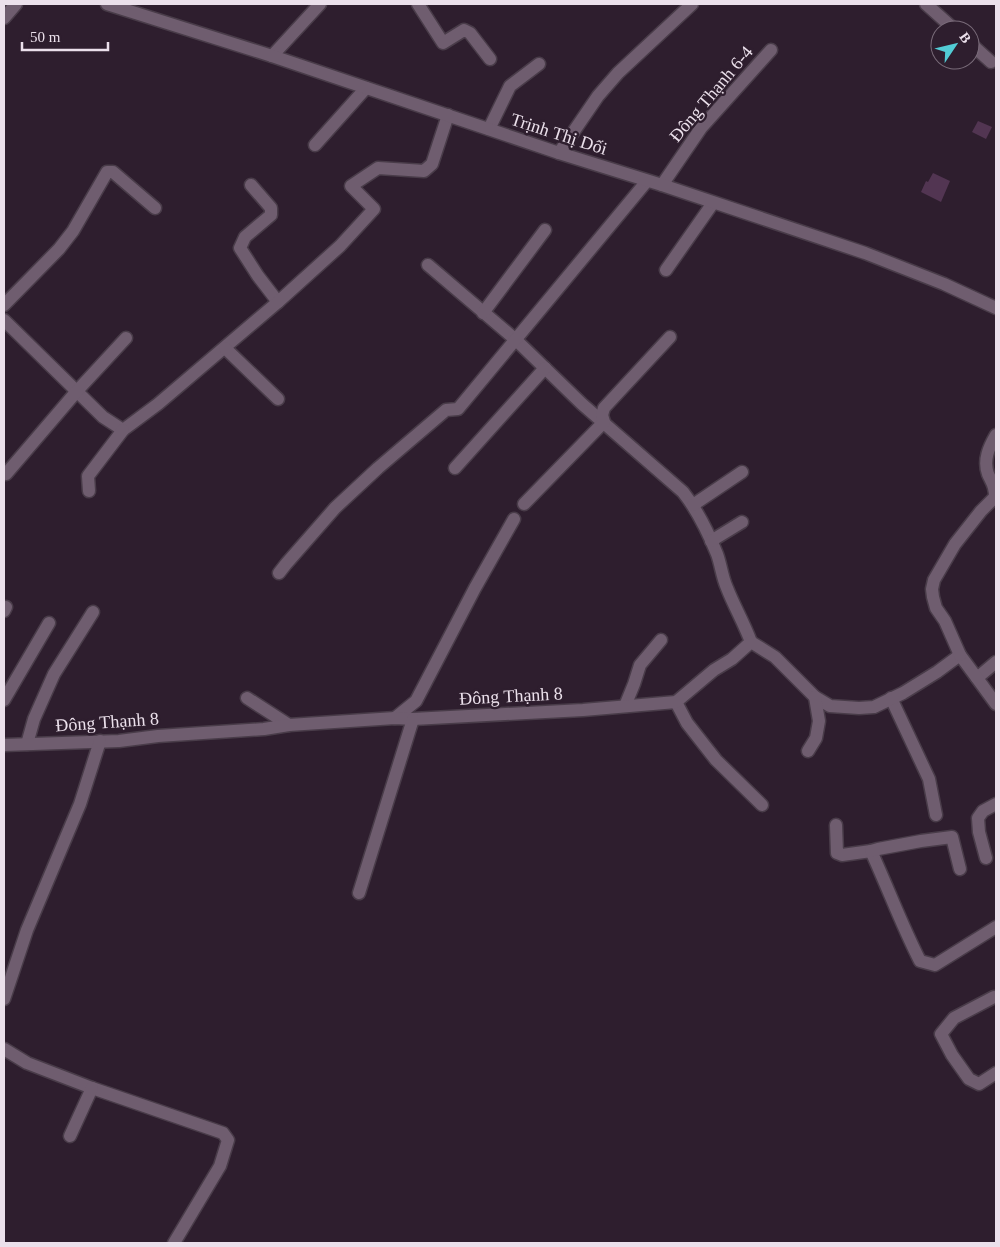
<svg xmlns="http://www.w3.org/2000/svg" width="1000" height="1247" viewBox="0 0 1000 1247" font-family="'Times New Roman',serif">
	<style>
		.building { fill: #523552 }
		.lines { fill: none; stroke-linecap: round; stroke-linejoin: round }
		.minor-casing { stroke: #493c49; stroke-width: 15 }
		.tertiary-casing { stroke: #493c49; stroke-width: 15 }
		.secondary-casing { stroke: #493c49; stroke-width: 15 }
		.minor { stroke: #6f5d6f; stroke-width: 12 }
		.tertiary { stroke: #6f5d6f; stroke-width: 12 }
		.secondary { stroke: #6f5d6f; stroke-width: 12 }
		.labels { text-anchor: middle; stroke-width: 5; stroke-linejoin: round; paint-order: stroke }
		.street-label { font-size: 18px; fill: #ebe0eb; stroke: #2e1e2e }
	</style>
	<rect width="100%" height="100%" fill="#2e1e2e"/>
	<!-- building -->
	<g class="building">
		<polygon points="978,121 992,127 986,139 972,132"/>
		<polygon points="933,173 950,181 941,202 921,192 926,181 928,182"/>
	</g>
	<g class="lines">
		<!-- minor casing -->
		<g class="minor-casing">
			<g id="minor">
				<polyline points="418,4 443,43 464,30 470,33 490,59"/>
				<polyline points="926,4 955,30"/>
				<polyline points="970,43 991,62"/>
				<polyline points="272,56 320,4"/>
				<polyline points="489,129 510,86 539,64"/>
				<polyline points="315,145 366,88"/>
				<polyline points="559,153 598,96 618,73 692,4"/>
				<polyline points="251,185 271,208 271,215 245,237 240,248 258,276 278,302"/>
				<polyline points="662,185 701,128 771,50"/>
				<path d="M428,265L516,340L582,404L683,492C698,511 708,532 717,554C721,565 722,577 727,588C734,606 744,623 751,642"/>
				<polyline points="666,270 713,203"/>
				<polyline points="4,305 59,249 73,231 107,172 113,172 155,208"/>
				<polyline points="483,313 545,230"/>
				<polyline points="4,320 103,417 123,430 158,404 278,302 340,246 374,209 351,186 378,168 424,171 432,164 448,115"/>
				<polyline points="225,348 278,399"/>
				<polyline points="455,468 545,368"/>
				<polyline points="6,474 77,391 126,338"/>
				<polyline points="89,491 88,476 123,430"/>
				<polyline points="524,504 604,422 602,415 604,408 670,337"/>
				<polyline points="693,505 742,472"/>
				<polyline points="711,541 742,522"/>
				<polyline points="279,573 286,564 335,508 378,468 446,410 458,409 647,181"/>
				<polyline points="4,611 6,607"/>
				<polyline points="977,678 996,662"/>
				<polyline points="247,698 289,725"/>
				<polyline points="891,698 929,779 936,815"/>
				<polyline points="4,700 49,623"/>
				<polyline points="676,702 687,723 716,760 762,805"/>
				<polyline points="625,706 634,684 640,665 661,640"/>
				<polyline points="395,718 416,701 475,588 514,519"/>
				<polyline points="27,744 34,719 54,674 93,612"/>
				<polyline points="4,745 119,741 158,736 264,729 289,725 395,718 413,719 583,710 676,702 714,670 732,659 751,642 775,657 815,697 830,706 859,708 874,707 903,693 937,672 960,655 996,704"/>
				<polyline points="808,751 816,738 819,721 815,697"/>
				<path d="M836,825L837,853L842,855L871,851C888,888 902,926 920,961L935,965L996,927"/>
				<polyline points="871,851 878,849 921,841 952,837 960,869"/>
				<polyline points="986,858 979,832 978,818 983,811 996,804"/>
				<polyline points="359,893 413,719"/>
				<polyline points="994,997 954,1018 941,1034 952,1055 969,1079 979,1084 996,1073"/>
				<polyline points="4,999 27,930 80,804 100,741"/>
				<polyline points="4,1049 27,1063 92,1088 223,1133 228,1140 220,1166 174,1243"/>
				<polyline points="70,1136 92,1088"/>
			</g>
		</g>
		<!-- tertiary casing -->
		<g class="tertiary-casing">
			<g id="tertiary">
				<polyline points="107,4 272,56 559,153 662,185 865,253 944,284 996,308"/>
				<path d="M960,655L945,621L936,608L933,597L932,589L934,580L955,544L981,511L995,497C995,486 992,483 988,474C983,460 989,447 996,435"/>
			</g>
		</g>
		<!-- secondary casing -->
		<g class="secondary-casing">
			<polyline id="secondary" points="4,18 16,4"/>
		</g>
		<!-- minor -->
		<use href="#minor" class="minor"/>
		<!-- tertiary -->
		<use href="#tertiary" class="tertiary"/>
		<!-- secondary -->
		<use href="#secondary" class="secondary"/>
	</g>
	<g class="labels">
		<!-- street labels -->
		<g class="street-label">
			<text transform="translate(711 94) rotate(-50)" y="6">Đông Thạnh 6-4</text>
			<text transform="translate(559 134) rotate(18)" y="6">Trịnh Thị Dối</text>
			<text transform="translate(511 696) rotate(-3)" y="6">Đông Thạnh 8</text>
			<text transform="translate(107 722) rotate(-4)" y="6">Đông Thạnh 8</text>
		</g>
	</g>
	<!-- border -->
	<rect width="1000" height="1247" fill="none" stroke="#ebe0eb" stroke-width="10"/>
	<!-- north arrow -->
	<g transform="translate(955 45) rotate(55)"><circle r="24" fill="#2e1e2e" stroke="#7a6c7a"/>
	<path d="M0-4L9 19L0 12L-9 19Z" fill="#52ccd5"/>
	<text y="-8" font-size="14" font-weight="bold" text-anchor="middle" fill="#ebe0eb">B</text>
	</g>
	<!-- scale -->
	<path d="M22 42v8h86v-8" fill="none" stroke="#ebe0eb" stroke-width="2.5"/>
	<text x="30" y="42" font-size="15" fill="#ebe0eb" stroke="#2e1e2e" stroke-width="4" paint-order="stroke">50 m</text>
</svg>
